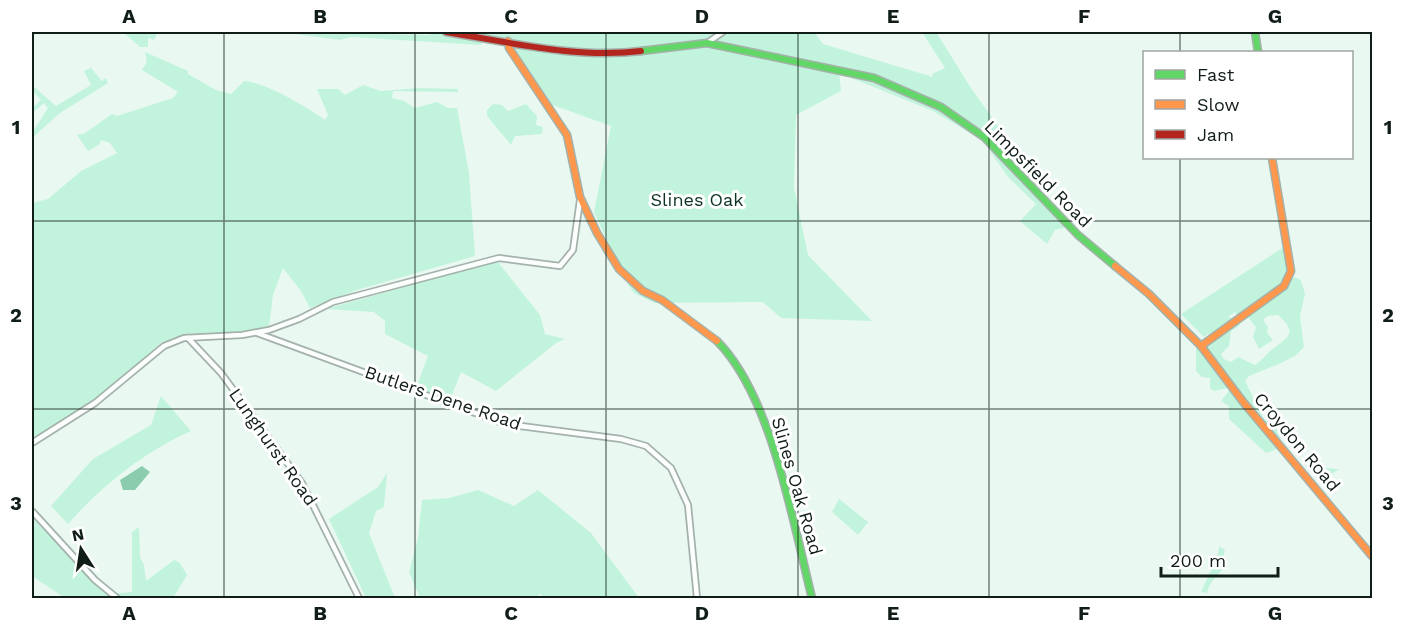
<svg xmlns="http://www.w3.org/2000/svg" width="1404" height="630" viewBox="0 0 1404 630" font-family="'Work Sans',sans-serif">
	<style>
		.green { fill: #c2f4dd; fill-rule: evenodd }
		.water { fill: #8bccaf }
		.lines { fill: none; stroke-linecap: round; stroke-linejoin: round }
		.street-casing { stroke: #a4b2ab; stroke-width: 8 }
		.fast-casing { stroke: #a4b2ab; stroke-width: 9 }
		.slow-casing { stroke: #a4b2ab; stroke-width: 9 }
		.jam-casing { stroke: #a4b2ab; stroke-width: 9 }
		.street { stroke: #fcfefd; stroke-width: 4.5 }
		.fast { stroke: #63d668; stroke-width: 6 }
		.slow { stroke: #ff974d; stroke-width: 6 }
		.jam { stroke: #b3261e; stroke-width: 6 }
		.grid { fill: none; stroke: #111e18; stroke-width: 1.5; stroke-opacity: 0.55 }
		.labels { text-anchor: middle; stroke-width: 6; stroke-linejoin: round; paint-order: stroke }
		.street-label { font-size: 18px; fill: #111e18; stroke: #fff }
		.park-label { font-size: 18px; fill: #0c3324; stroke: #fff }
		.neatline { fill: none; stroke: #111e18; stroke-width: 2 }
		.grid-label { font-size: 20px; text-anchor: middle; font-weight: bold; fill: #111e18 }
	</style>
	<rect width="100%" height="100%" fill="#e9f9f1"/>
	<!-- green -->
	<g class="green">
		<polygon points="123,32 158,32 154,40 148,38 148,47 140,47"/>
		<polygon points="281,32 432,35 419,32 814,32 823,44 933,77 932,74 945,68 922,32 936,32 971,88 1028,168 991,146 1068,227 1055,230 1047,244 1020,221 1036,204 1008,177 983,141 933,111 839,73 841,91 796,115 794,188 808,255 872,321 781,318 763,302 654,303 634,293 627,283 594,212 611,126 550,104 505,43 474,39 482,42 481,45 351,37 340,40"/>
		<path d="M145,52L188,71V74L216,90L231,94L244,81C265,82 307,107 325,120L328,115L317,89H338L345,95L363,85L381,91L419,88L458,89V92L393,91L392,98L404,101L415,108L437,102L448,108H457L469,173L475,256L357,290L310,308L301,291L283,268L273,295L269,327L242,333L189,334L162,342L94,401L32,441V203L48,199L81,171L117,153L110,143L101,140L99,145L88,151L77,135L85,133L112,114L117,116L173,98L178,92L142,70L147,62Z"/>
		<polygon points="91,68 102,81 106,78 108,83 60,113 32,138 32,133 48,108 44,103 32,113 32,108 41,100 32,90 32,85 56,106 91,85 84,71"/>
		<polygon points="493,104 502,105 508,111 526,104 537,116 536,125 543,127 542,134 515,136 511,145 487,116 487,110"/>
		<path d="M1284,247L1287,272L1278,286L1295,277L1301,280L1305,294L1300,316L1304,347L1295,356L1279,364L1249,376L1245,381L1264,419C1282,427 1289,449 1266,453L1229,419V406L1221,401L1232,387L1214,391L1210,388V378L1202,377L1196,371V348L1205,345L1211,337L1209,333L1204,337L1181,314ZM1235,312L1238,317L1247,316L1256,327L1253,337L1259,349L1273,340L1267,333L1268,327L1263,320L1267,316L1278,315C1300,334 1286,338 1270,351C1265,356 1261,361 1255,365L1238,357L1231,362L1224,359L1221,354L1229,346L1231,331L1240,325L1237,319L1228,317Z"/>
		<polygon points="497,261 540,315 545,334 565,339 556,343 496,391 461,372 450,400 416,388 428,356 385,334 385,321 374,312 326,309"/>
		<path d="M161,396L191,431C144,452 102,485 68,524L51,506L93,459L151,425Z"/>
		<polygon points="1304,464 1321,468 1339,469 1320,482"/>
		<polygon points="387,473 384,507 376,511 369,533 395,598 366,598 329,519 378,487"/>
		<polygon points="478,490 514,506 538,490 591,533 639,598 544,598 540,594 536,598 420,598 409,572 418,538 422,500 449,498"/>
		<polygon points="839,499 868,522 858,535 832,512"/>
		<polygon points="32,518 107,594 132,592 132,532 139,527 140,557 144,565 146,581 174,560 180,563 187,575 173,598 65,598 32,576 32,529 35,526"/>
		<path d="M1219,546L1225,550C1222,557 1225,565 1221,571C1214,580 1210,581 1207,593L1201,592L1218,555Z"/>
	</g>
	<!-- water -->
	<polygon class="water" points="142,466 150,472 135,490 123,490 120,480"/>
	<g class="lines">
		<!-- street casing -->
		<g class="street-casing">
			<g id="street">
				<polyline points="707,43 723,32"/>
				<polyline points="257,333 505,424 621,439 646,446 671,468 688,505 697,598"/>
				<polyline points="188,338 221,373 302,483 359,598"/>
				<polyline points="32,443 95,403 164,346 184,338 242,335 269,330 299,319 333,302 499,258 560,266 573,250 580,200"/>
				<polyline points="32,511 95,580 117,598"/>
			</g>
		</g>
		<!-- fast casing -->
		<g class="fast-casing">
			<g id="fast">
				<polyline points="1255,32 1258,52"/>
				<polyline points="641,51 707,43 874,78 941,107 984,137 1078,235 1115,266"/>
				<path d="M717,341C772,396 793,523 812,598"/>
			</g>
		</g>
		<!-- slow casing -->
		<g class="slow-casing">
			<g id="slow">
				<polyline points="508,41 509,48 567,135 580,197 597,233 619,269 643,291 662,300 717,341"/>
				<polyline points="1115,266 1149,294 1201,346 1244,403 1372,556"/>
				<polyline points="1201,346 1284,286 1291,271 1272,158"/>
			</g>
		</g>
		<!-- jam casing -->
		<g class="jam-casing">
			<path id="jam" d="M446,32C509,42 577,59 641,51"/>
		</g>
		<!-- street -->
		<use href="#street" class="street"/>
		<!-- fast -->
		<use href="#fast" class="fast"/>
		<!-- slow -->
		<use href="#slow" class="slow"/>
		<!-- jam -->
		<use href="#jam" class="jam"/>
	</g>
	<!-- grid -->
	<path class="grid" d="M224,32V598M415,32V598M606,32V598M798,32V598M989,32V598M1180,32V52M1180,158V598M32,221H1372M32,409H1372"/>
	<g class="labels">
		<!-- street labels -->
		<g class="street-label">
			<text transform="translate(1038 174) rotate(45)" y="6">Limpsfield Road</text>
			<text transform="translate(443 398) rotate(19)" y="6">Butlers Dene Road</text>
			<text transform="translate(1297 442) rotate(50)" y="6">Croydon Road</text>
			<text transform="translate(273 447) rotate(55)" y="6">Lunghurst Road</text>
			<text transform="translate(797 486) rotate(74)" y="6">Slines Oak Road</text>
		</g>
		<!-- park labels -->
		<g class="park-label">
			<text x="697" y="206">Slines Oak</text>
		</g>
	</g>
	<!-- border -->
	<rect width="1404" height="630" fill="none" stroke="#ffffff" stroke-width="66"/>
	<!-- legend -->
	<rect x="1143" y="51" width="210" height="108" fill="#ffffff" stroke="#a0a5a3" stroke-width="1.5"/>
	<rect x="1155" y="70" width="30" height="9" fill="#63d668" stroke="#a0a5a3" stroke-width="1.5"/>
	<text x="1197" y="81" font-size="18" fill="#111e18">Fast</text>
	<rect x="1155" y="100" width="30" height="9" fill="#ff974d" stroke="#a0a5a3" stroke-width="1.5"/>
	<text x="1197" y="111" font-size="18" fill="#111e18">Slow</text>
	<rect x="1155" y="130" width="30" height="9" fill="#b3261e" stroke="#a0a5a3" stroke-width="1.5"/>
	<text x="1197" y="141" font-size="18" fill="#111e18">Jam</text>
	<!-- north arrow -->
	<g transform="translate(81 549) rotate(348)" stroke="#ffffff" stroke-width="4.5" paint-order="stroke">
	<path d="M0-4.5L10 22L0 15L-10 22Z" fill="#111e18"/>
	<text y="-9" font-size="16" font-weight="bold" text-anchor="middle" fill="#111e18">N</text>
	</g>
	<!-- scale -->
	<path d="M1161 567v9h117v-9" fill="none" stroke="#111e18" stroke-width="3"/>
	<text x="1170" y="567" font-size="18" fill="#111e18" stroke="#ffffff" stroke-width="4.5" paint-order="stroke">200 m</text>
	<rect x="33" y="33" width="1338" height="564" class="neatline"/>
	<g class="grid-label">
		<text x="129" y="23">A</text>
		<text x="320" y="23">B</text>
		<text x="511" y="23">C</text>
		<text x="702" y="23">D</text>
		<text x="893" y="23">E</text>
		<text x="1084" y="23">F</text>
		<text x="1275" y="23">G</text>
		<text x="16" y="134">1</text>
		<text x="1388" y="134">1</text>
		<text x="16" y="322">2</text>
		<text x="1388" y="322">2</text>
		<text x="16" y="510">3</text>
		<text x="1388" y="510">3</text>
		<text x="129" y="620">A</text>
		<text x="320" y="620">B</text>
		<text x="511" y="620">C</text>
		<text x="702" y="620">D</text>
		<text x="893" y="620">E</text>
		<text x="1084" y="620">F</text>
		<text x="1275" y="620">G</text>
	</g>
</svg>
